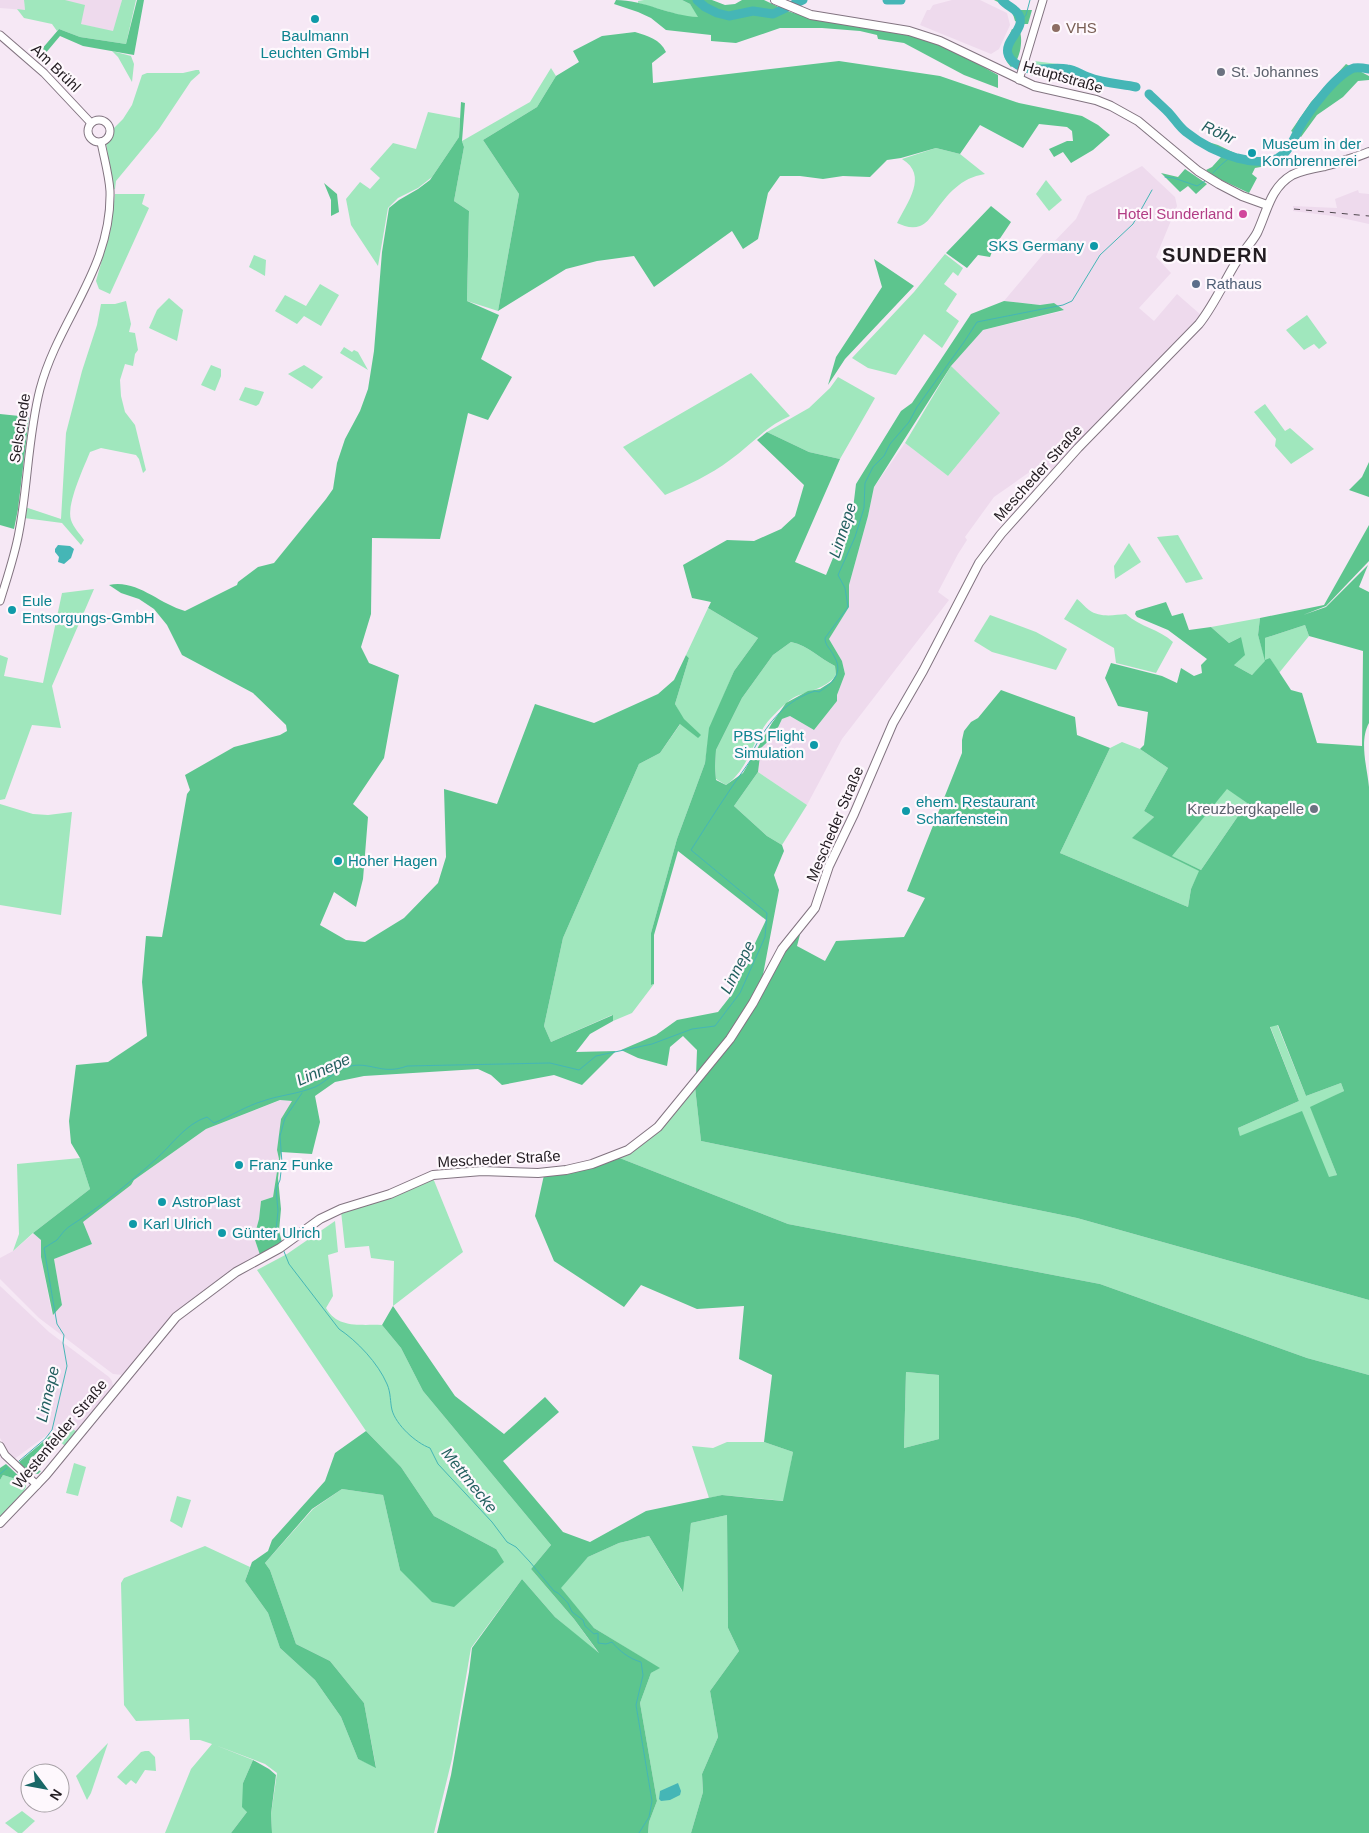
<svg xmlns="http://www.w3.org/2000/svg" width="1369" height="1833" viewBox="0 0 1369 1833" font-family="Arial,sans-serif">
	<style>
		.built { fill: #eedaed }
		.green { fill: #a0e7bd }
		.forest { fill: #5dc58e; fill-rule: evenodd }
		.water { fill: #45b6b6 }
		.lines { fill: none; stroke-linecap: round; stroke-linejoin: round }
		.stream { stroke: #45b6b6; stroke-width: 1 }
		.river { stroke: #45b6b6; stroke-width: 9 }
		.tertiary-casing { stroke: #827480; stroke-width: 9 }
		.secondary-casing { stroke: #827480; stroke-width: 10 }
		.tertiary { stroke: #fff; stroke-width: 7 }
		.secondary { stroke: #fff; stroke-width: 8 }
		.rail { stroke: #4f474e; stroke-width: 1; stroke-dasharray: 6 6; stroke-linecap: butt }
		.culture-dot { fill: #0f9aa8; stroke: #fef8fd; stroke-width: 2 }
		.education-dot { fill: #8d6e63; stroke: #fef8fd; stroke-width: 2 }
		.worship-dot { fill: #6b7280; stroke: #fef8fd; stroke-width: 2 }
		.hotel-dot { fill: #d1479c; stroke: #fef8fd; stroke-width: 2 }
		.service-dot { fill: #5c6f8a; stroke: #fef8fd; stroke-width: 2 }
		.labels { text-anchor: middle; stroke-width: 4.5; stroke-linejoin: round; paint-order: stroke }
		.education-label { font-size: 15px; fill: #785e54; stroke: #fef8fd; text-anchor: start }
		.culture-label { font-size: 15px; fill: #0d838f; stroke: #fef8fd; text-anchor: start }
		.street-label { font-size: 15px; fill: #221c21; stroke: #fef8fd }
		.worship-label { font-size: 15px; fill: #5b616d; stroke: #fef8fd; text-anchor: start }
		.hotel-label { font-size: 15px; fill: #b23c85; stroke: #fef8fd; text-anchor: end }
		.service-label { font-size: 15px; fill: #4e5e75; stroke: #fef8fd; text-anchor: start }
		.water-label { font-size: 16px; font-style: italic; fill: #236060; stroke: #fef8fd }
		.district-label { font-size: 20px; font-weight: bold; letter-spacing: 1px; fill: #221c21; stroke: #fef8fd }
	</style>
	<rect width="100%" height="100%" fill="#f6e8f5"/>
	<!-- built -->
	<g class="built">
		<polygon points="0,0 24,0 25,10 0,8"/>
		<polygon points="65,0 122,0 114,32 81,24"/>
		<polygon points="952,0 980,0 1007,13 1010,25 999,49 991,54 920,25 927,10 930,10 933,5"/>
		<polygon points="1142,166 1175,197 1177,206 1156,257 1171,273 1139,308 1154,321 1177,294 1201,315 1052,473 1041,464 994,497 965,537 967,540 958,554 938,592 949,600 842,739 807,805 758,772 761,748 774,736 782,719 790,716 814,730 837,701 837,695 845,674 842,661 829,639 849,607 849,585 868,516 874,487 905,443 948,476 999,414 951,366 983,330 1063,311 1054,303 1040,305 1004,301 1050,246 1076,219 1087,196"/>
		<polygon points="1358,190 1359,193 1369,194 1369,224 1333,216 1293,211 1293,206 1337,208 1335,199"/>
		<polygon points="281,1100 293,1101 277,1150 279,1159 273,1197 261,1201 259,1219 254,1237 260,1255 231,1270 175,1312 123,1375 113,1374 39,1318 0,1279 0,1258 13,1251 34,1233 41,1240 41,1257 52,1314 62,1305 54,1259 92,1244 82,1222 131,1185 134,1180 206,1129"/>
		<polygon points="0,1286 49,1332 109,1377 112,1381 113,1386 77,1432 66,1424 55,1437 47,1435 13,1460 0,1438"/>
	</g>
	<!-- green -->
	<g class="green">
		<polygon points="24,0 65,0 85,5 81,24 113,31 122,0 136,0 126,44 80,37 59,29 57,31 52,24 24,18 17,9 25,10"/>
		<polygon points="644,0 682,0 690,4 699,17 687,17 638,3 638,1"/>
		<polygon points="112,51 131,56 134,64 132,82 118,57"/>
		<polygon points="1034,61 1074,66 1082,71 1081,78 1066,71 1064,76 1045,79 1030,75"/>
		<polygon points="551,68 556,76 537,107 483,140 519,194 498,311 467,301 469,211 454,201 464,147 462,141 530,102"/>
		<polygon points="196,70 199,70 200,73 191,81 159,129 116,181 115,189 113,190 106,143 112,130 123,119 132,105 142,75 147,73 183,73"/>
		<polygon points="428,112 460,118 459,137 432,177 418,188 398,198 388,208 378,266 351,225 346,199 360,182 370,189 380,178 370,169 393,143 416,149"/>
		<path d="M936,148L960,154L985,174C960,178 948,194 934,213C930,218 926,224 920,226C912,229 904,226 897,223C907,203 929,175 902,159Z"/>
		<polygon points="1046,180 1062,200 1049,211 1036,194"/>
		<polygon points="115,194 145,194 142,204 149,208 110,294 99,289 96,281 110,232"/>
		<polygon points="945,254 963,268 958,276 953,272 944,284 957,294 946,311 959,321 942,348 924,334 896,375 868,368 852,358 914,292"/>
		<polygon points="254,255 266,260 265,276 249,267"/>
		<polygon points="320,284 339,295 321,326 304,316 297,324 275,311 285,295 306,306"/>
		<polygon points="169,298 183,310 177,341 149,328 157,310"/>
		<path d="M126,301L131,324L129,332L135,333L138,350L135,354L133,366L125,364L120,380L121,396L125,412L135,425L146,470L143,473L139,459L136,455L101,448L90,452C84,467 66,505 71,520C73,527 80,534 84,540L81,545L62,523L24,518L25,507L61,519L66,433L82,371L97,325L101,304H115Z"/>
		<polygon points="1307,315 1327,343 1319,349 1314,344 1304,350 1286,330"/>
		<polygon points="344,347 352,352 354,350 358,352 368,370 340,353"/>
		<polygon points="211,365 221,369 221,376 215,391 201,385"/>
		<polygon points="304,365 323,377 312,389 288,374"/>
		<polygon points="951,366 1000,413 948,476 905,443"/>
		<path d="M751,373L790,416C766,426 751,445 730,460C710,475 688,485 665,495L623,447Z"/>
		<polygon points="838,377 875,398 840,459 809,452 767,432 809,408 830,388"/>
		<polygon points="245,387 264,392 259,404 256,406 239,400"/>
		<polygon points="1265,404 1285,431 1290,428 1314,449 1291,464 1275,446 1276,439 1254,412"/>
		<polygon points="1178,535 1203,579 1186,583 1157,537"/>
		<polygon points="1129,543 1141,562 1115,579 1114,566"/>
		<polygon points="94,589 52,686 61,728 32,725 5,799 0,800 0,655 8,658 4,676 43,683 62,593"/>
		<path d="M1077,599C1081,602 1085,607 1089,610C1100,618 1114,615 1126,614C1140,627 1159,629 1173,642L1156,673L1116,663L1114,648L1064,619Z"/>
		<polygon points="708,608 758,638 734,671 710,728 705,763 677,839 651,933 651,985 654,984 632,1013 613,1021 612,1015 551,1042 544,1026 563,938 639,764 660,753 681,723 698,738 683,719 675,704 689,658 686,655"/>
		<polygon points="990,615 1036,632 1067,649 1056,670 992,652 974,641"/>
		<polygon points="1260,618 1258,635 1265,659 1265,638 1305,625 1309,636 1279,673 1270,658 1252,675 1234,665 1241,637 1229,643 1211,627"/>
		<path d="M791,642C809,646 819,658 835,666L836,675C825,690 808,690 793,698C785,703 777,712 770,719C752,739 750,768 726,785L716,779L715,767L716,750L742,698L773,655Z"/>
		<polygon points="1122,742 1140,749 1168,768 1144,811 1154,817 1133,838 1200,871 1191,889 1188,907 1060,853 1110,748"/>
		<polygon points="758,772 807,805 782,845 767,836 734,806"/>
		<polygon points="1227,788 1247,803 1201,870 1171,856"/>
		<polygon points="0,804 33,814 48,815 72,812 61,915 0,905"/>
		<polygon points="1277,1024 1306,1096 1341,1083 1344,1091 1311,1108 1337,1175 1329,1178 1240,1137 1238,1128 1299,1101 1270,1026"/>
		<polygon points="695,1087 701,1141 1077,1218 1369,1300 1369,1375 1307,1358 1100,1284 788,1224 617,1157 630,1151"/>
		<polygon points="80,1158 90,1189 33,1233 13,1251 19,1234 17,1164"/>
		<polygon points="433,1178 463,1252 393,1306 394,1261 371,1258 369,1246 345,1248 341,1211"/>
		<path d="M335,1221L338,1252L328,1255L333,1296L326,1308C338,1329 360,1324 382,1325L401,1348L423,1391L551,1545L531,1569L574,1619L600,1655L555,1617L522,1579L471,1648L452,1759L434,1833H272L271,1814L277,1773L265,1764L215,1745L253,1760L243,1783L247,1812L231,1833H165L191,1769L212,1744L200,1740H190L189,1719L136,1721L124,1705L121,1583L124,1578L205,1546L250,1567L245,1581L268,1613L280,1648L315,1680L341,1717L358,1759L376,1767L364,1703L330,1661L296,1644L270,1570L265,1563L313,1509L342,1489L383,1495L400,1570L496,1549L434,1516L401,1467L366,1431L257,1270L287,1254Z"/>
		<polygon points="906,1372 939,1375 939,1439 904,1448"/>
		<polygon points="66,1424 77,1432 65,1446 55,1437"/>
		<polygon points="727,1442 764,1442 793,1452 784,1501 722,1495 709,1498 692,1446 713,1448"/>
		<polygon points="74,1463 86,1467 78,1496 66,1493"/>
		<polygon points="3,1475 25,1482 26,1487 21,1497 0,1518 0,1480"/>
		<polygon points="177,1496 191,1500 182,1528 170,1521"/>
		<polygon points="727,1515 728,1628 739,1651 710,1691 718,1737 702,1774 703,1792 691,1833 648,1833 649,1822 657,1801 640,1703 651,1673 659,1668 594,1628 560,1588 588,1557 619,1543 649,1536 682,1591 691,1523"/>
		<polygon points="108,1743 91,1793 87,1800 76,1776"/>
		<polygon points="145,1751 149,1751 155,1757 156,1771 145,1770 136,1784 131,1780 126,1785 117,1777 141,1752"/>
		<polygon points="22,1811 35,1821 22,1833 18,1833 5,1823"/>
	</g>
	<!-- forest -->
	<g class="forest">
		<polygon points="137,0 144,0 134,55 83,46 60,36 39,61 35,57 59,29 80,37 126,44"/>
		<path d="M616,0C644,0 670,16 698,17L690,4L682,0H712L725,5L735,4L742,0H764L787,11L811,18L917,37L952,50L998,75V88L964,75L904,43L878,39L877,35L860,31L822,28H780L736,43L711,41V35L666,30L651,18L638,12L614,4Z"/>
		<path d="M994,0H1005L1019,10H1032L1028,24H1024L1015,21C1012,8 1005,6 994,0Z"/>
		<path d="M1012,29L1020,32C1023,41 1020,61 1011,67C998,52 1005,46 1012,29Z"/>
		<path d="M635,32C648,36 660,39 666,52L652,63L653,83L839,61L940,76L1019,103L1082,116L1098,125L1110,135L1093,150L1071,163L1063,152L1054,157L1049,149L1067,141H1073L1072,131L1067,127L1039,124L1023,148L980,125L960,154L936,148L901,158L887,160L870,177L843,176L823,179L800,176H780L768,193L758,239L743,249L732,231L654,287L634,256L597,261L566,269L498,311L519,194L483,140L537,107L556,76L579,62L573,51L602,36Z"/>
		<polygon points="1346,64 1369,76 1369,80 1358,81 1343,97 1317,115 1301,137 1291,131 1311,102"/>
		<path d="M461,102L465,103L462,141L464,147L454,201L469,211L467,301L499,315L481,359L512,377L488,420L468,413L440,539L372,538L371,614L361,647L369,663L399,675L384,758L353,804L368,817L363,879L356,907L334,892L320,925L346,940L365,942L404,918L438,883L446,857L444,789L497,804L535,704L594,723L658,694L674,680L686,655L689,658L675,704L684,719L701,735L698,738L680,724L660,753L639,764L563,938L544,1026L551,1042L613,1015V1021L590,1034L576,1052L616,1051L582,1085L554,1075L502,1085L491,1075L478,1069L364,1076L335,1082L315,1096L320,1122L312,1154L281,1152L278,1178L281,1209L279,1231L282,1242L260,1255L254,1237L259,1219L261,1201L273,1197L279,1159L277,1150L281,1119L292,1101L280,1100L206,1129L134,1180L131,1185L83,1222L92,1244L54,1259L62,1305L53,1315L41,1257V1240L33,1233L90,1189L80,1158L71,1143L69,1121L76,1065L108,1062L147,1036L142,982L146,936L162,937L187,794L190,790L185,775L234,747L280,735L287,731L286,725L253,693L182,655L167,625L154,609L139,599L121,593L109,585C137,579 159,604 185,611L237,585L238,582L258,567L274,563L326,499L333,489L337,463L345,439L360,411L368,389L374,351L382,252L389,208L399,200L418,189L430,180L459,137Z"/>
		<polygon points="1198,136 1205,141 1218,145 1245,158 1285,159 1278,164 1255,168 1252,174 1257,178 1249,193 1215,177 1206,170 1212,167 1221,157 1221,154 1196,139"/>
		<polygon points="1185,169 1207,184 1196,194 1188,186 1180,192 1161,173 1178,177"/>
		<polygon points="324,183 337,194 339,212 331,216 331,200"/>
		<polygon points="991,206 1011,222 993,249 990,257 978,255 967,268 946,253"/>
		<polygon points="874,259 914,286 845,359 828,385 836,357 882,287"/>
		<path d="M1004,301L1040,305L1054,303L1064,310L983,330L951,366L874,487L868,516L849,585V607L829,639L842,661L845,674L837,695V701L814,730L790,716L782,719L774,736L761,748L758,772L734,806L767,836L782,845L784,851L774,875L779,890L762,980L732,1031L696,1076L697,1050L683,1036L670,1047L667,1066L638,1058L621,1050L656,1035L677,1020L718,1012L729,998L766,920L678,851L654,935V984L651,985V933L677,839L705,763L709,728L734,671L758,638L708,608L711,602L692,598L683,565L727,540L754,541L781,529L795,516L804,485L757,440L767,432L809,452L840,459L795,562L826,575L853,509L856,484L901,411L912,403L971,314ZM791,642C809,646 819,658 835,666L836,675L831,682L820,689L808,691L786,703L772,723L743,773L726,785L716,780L715,767L716,750L742,698L773,655Z"/>
		<polygon points="0,414 29,417 18,509 14,529 0,525"/>
		<polygon points="1369,462 1369,497 1349,490 1362,477"/>
		<path d="M1369,525V561L1326,606L1303,615L1326,607L1368,565L1359,587L1369,592V723C1359,741 1367,767 1369,787V1300L1077,1218L701,1141L695,1087L781,954L802,927L797,946L825,961L836,941L904,937L925,898L907,891L962,753V740L964,731L971,722L978,718L1001,690L1075,717L1077,735L1110,748L1060,853L1188,907L1191,889L1199,871L1132,838L1154,817L1144,811L1168,768L1140,749L1144,745L1148,712L1118,706L1105,678L1111,663L1162,676L1177,683L1181,668L1194,676L1202,673L1201,665L1207,659L1168,630L1137,617L1135,614L1136,611L1166,602L1172,616L1183,613L1189,630L1211,627L1229,643L1241,637L1245,655L1234,665L1252,675L1265,661L1258,635L1260,618L1324,605ZM1305,625L1309,636L1363,651L1362,746L1317,743L1302,693L1291,690L1270,658L1265,660V638ZM1227,789L1247,803L1201,870L1172,856ZM1278,1025L1306,1096L1341,1083L1344,1091L1310,1107L1337,1175L1329,1177L1302,1111L1240,1136L1238,1128L1299,1101L1270,1027Z"/>
		<path d="M617,1157L788,1224L1100,1284L1307,1358L1369,1375V1833H691L703,1792L702,1774L718,1737L710,1691L739,1651L728,1628L727,1515L691,1523L683,1592L649,1536L619,1543L588,1557L561,1588L594,1628L660,1668L651,1673L640,1703L657,1801L649,1822L648,1833H437L451,1775L469,1672L472,1648L522,1579L555,1617L599,1653L574,1619L531,1569L551,1545L423,1391L401,1348L382,1325L393,1306L455,1396L504,1434L545,1397L559,1412L503,1461L563,1532L590,1542L646,1511L722,1495L783,1501L793,1452L764,1442L772,1375L739,1359L744,1306L697,1309L641,1285L624,1307L554,1261L535,1216L544,1175ZM906,1372L939,1375V1439L904,1448Z"/>
		<polygon points="366,1431 401,1467 434,1516 496,1549 504,1562 454,1607 432,1602 400,1570 383,1495 342,1489 312,1509 265,1563 270,1570 296,1644 330,1661 364,1703 376,1768 358,1759 341,1717 315,1680 280,1648 268,1613 245,1581 252,1562 268,1551 272,1540 325,1481 335,1453"/>
		<path d="M50,1436L52,1437L29,1461L31,1468L41,1471L38,1474C30,1472 24,1469 19,1462Z"/>
		<polygon points="6,1464 25,1482 3,1475 0,1480 0,1468"/>
		<polygon points="253,1760 269,1769 276,1775 271,1814 272,1833 231,1833 247,1812 242,1807 243,1783"/>
	</g>
	<!-- water -->
	<g class="water">
		<polygon points="58,545 70,546 74,549 71,558 64,564 58,562 59,557 55,552 55,549"/>
		<polygon points="678,1783 681,1791 680,1795 670,1800 661,1801 659,1799 660,1791"/>
	</g>
	<g class="lines">
		<!-- stream -->
		<g class="stream">
			<polyline points="1020,22 1026,15 1030,0"/>
			<polyline points="1213,173 1222,164 1232,156"/>
			<polyline points="1165,177 1174,178 1197,186 1205,181"/>
			<polyline points="281,1243 276,1230 278,1211 276,1189 280,1180 282,1163 280,1136 285,1118 302,1093"/>
			<path d="M283,1249L289,1264L339,1329C357,1341 378,1363 387,1384C391,1393 390,1402 392,1410C396,1425 416,1443 430,1448L438,1464L492,1522L507,1542L516,1547L530,1562L554,1591L558,1593L568,1603L572,1612L583,1620L585,1626L594,1634L598,1633V1643L606,1644L612,1642C619,1651 630,1659 641,1662L643,1675L636,1705L652,1801L649,1817L639,1833"/>
			<path d="M19,1461L45,1439L52,1430L67,1366L63,1343L64,1335L57,1324L44,1248C48,1245 53,1243 57,1240C61,1235 65,1229 70,1226C100,1207 128,1184 155,1160C171,1146 185,1124 207,1117L214,1123C231,1116 246,1106 263,1101C280,1095 298,1094 315,1087C326,1082 336,1070 347,1067C370,1060 381,1076 407,1066L550,1063L579,1070L596,1056L652,1044L692,1029L715,1026L740,993L765,937L767,913L691,850C710,820 729,790 750,761C752,757 753,751 755,747C769,721 787,700 815,691L819,692C833,683 844,673 834,656C831,649 825,646 825,638L848,607L845,588L838,575L855,537L864,508L865,483L873,467L884,456L890,444L909,422L917,407L964,342L977,322L1063,305L1072,301L1100,255L1133,224L1152,190"/>
			<polyline points="0,1474 7,1468"/>
		</g>
		<!-- river -->
		<g class="river">
			<polyline points="697,0 705,7 717,13 729,16 753,11 773,14 803,0"/>
			<polyline points="887,0 901,0"/>
			<path d="M1002,0C1007,6 1016,9 1019,15C1026,29 1004,40 1008,54C1010,61 1018,66 1025,68C1038,72 1053,66 1067,69C1075,70 1080,74 1088,77C1102,83 1121,84 1136,87"/>
			<path d="M1149,94C1155,100 1162,106 1168,112C1174,118 1179,127 1186,132C1201,144 1219,153 1237,158C1250,161 1265,164 1278,158C1291,151 1296,132 1304,120C1314,105 1337,74 1354,68C1359,67 1364,68 1369,69"/>
		</g>
		<!-- tertiary casing -->
		<g class="tertiary-casing">
			<g id="tertiary">
				<polyline points="0,35 44,73 91,123"/>
				<polyline points="1019,80 1043,0"/>
				<circle cx="99" cy="131" r="11"/>
				<path d="M0,601C7,578 15,555 19,532C28,485 28,436 40,389C59,318 112,269 110,191C109,175 104,158 101,142"/>
				<polyline points="0,1446 5,1455 37,1485"/>
			</g>
		</g>
		<!-- secondary casing -->
		<g class="secondary-casing">
			<g id="secondary">
				<polyline points="775,0 811,15 909,31 940,41 1034,86 1096,100 1111,106 1138,121 1198,171 1219,184 1242,196 1267,205"/>
				<path d="M0,1523L46,1475L176,1317L236,1272L280,1248L320,1219L341,1209L390,1194L433,1175L482,1171L538,1173L566,1170L592,1164L628,1150L658,1127L730,1039L753,1003L782,949L815,908L829,866L854,814L893,723L923,671L979,563L1001,534L1078,448L1199,324C1214,305 1223,284 1235,264C1241,253 1251,244 1257,233C1267,212 1270,188 1292,175C1302,170 1314,168 1325,166C1340,162 1355,158 1369,152"/>
			</g>
		</g>
		<!-- tertiary -->
		<use href="#tertiary" class="tertiary"/>
		<!-- secondary -->
		<use href="#secondary" class="secondary"/>
		<!-- rail -->
		<polyline class="rail" points="1294,209 1369,216"/>
	</g>
	<!-- markers -->
	<g class="culture-dot">
		<circle cx="315" cy="19" r="5"/>
		<circle cx="1252" cy="153" r="5"/>
		<circle cx="1094" cy="246" r="5"/>
		<circle cx="12" cy="610" r="5"/>
		<circle cx="814" cy="745" r="5"/>
		<circle cx="906" cy="811" r="5"/>
		<circle cx="338" cy="861" r="5"/>
		<circle cx="239" cy="1165" r="5"/>
		<circle cx="162" cy="1202" r="5"/>
		<circle cx="133" cy="1224" r="5"/>
		<circle cx="222" cy="1233" r="5"/>
	</g>
	<circle class="education-dot" cx="1056" cy="28" r="5"/>
	<g class="worship-dot">
		<circle cx="1221" cy="72" r="5"/>
		<circle cx="1314" cy="809" r="5"/>
	</g>
	<circle class="hotel-dot" cx="1243" cy="214" r="5"/>
	<circle class="service-dot" cx="1196" cy="284" r="5"/>
	<g class="labels">
		<!-- education labels -->
		<g class="education-label">
			<text x="1066" y="33">VHS</text>
		</g>
		<!-- culture labels -->
		<g class="culture-label">
			<text x="315" y="41" text-anchor="middle">Baulmann<tspan x="315" dy="17">Leuchten GmbH</tspan></text>
			<text x="1262" y="149">Museum in der<tspan x="1262" dy="17">Kornbrennerei</tspan></text>
			<text x="1084" y="251" text-anchor="end">SKS Germany</text>
			<text x="22" y="606">Eule<tspan x="22" dy="17">Entsorgungs-GmbH</tspan></text>
			<text x="804" y="741" text-anchor="end">PBS Flight<tspan x="804" dy="17">Simulation</tspan></text>
			<text x="916" y="807">ehem. Restaurant<tspan x="916" dy="17">Scharfenstein</tspan></text>
			<text x="348" y="866">Hoher Hagen</text>
			<text x="249" y="1170">Franz Funke</text>
			<text x="172" y="1207">AstroPlast</text>
			<text x="143" y="1229">Karl Ulrich</text>
			<text x="232" y="1238">Günter Ulrich</text>
		</g>
		<!-- street labels -->
		<g class="street-label">
			<text transform="translate(56 68) rotate(44)" y="5">Am Brühl</text>
			<text transform="translate(1063 77) rotate(16)" y="5">Hauptstraße</text>
			<text transform="translate(20 428) rotate(-81)" y="5">Selschede</text>
			<text transform="translate(1038 473) rotate(-48)" y="5">Mescheder Straße</text>
			<text transform="translate(835 824) rotate(-67)" y="5">Mescheder Straße</text>
			<text transform="translate(499 1159) rotate(-3)" y="5">Mescheder Straße</text>
			<text transform="translate(60 1434) rotate(-50)" y="5">Westenfelder Straße</text>
		</g>
		<!-- worship labels -->
		<g class="worship-label">
			<text x="1231" y="77">St. Johannes</text>
			<text x="1304" y="814" text-anchor="end">Kreuzbergkapelle</text>
		</g>
		<!-- hotel labels -->
		<g class="hotel-label">
			<text x="1233" y="219">Hotel Sunderland</text>
		</g>
		<!-- service labels -->
		<g class="service-label">
			<text x="1206" y="289">Rathaus</text>
		</g>
		<!-- water labels -->
		<g class="water-label">
			<text transform="translate(1219 132) rotate(25)" y="6">Röhr</text>
			<text transform="translate(842 530) rotate(-72)" y="6">Linnepe</text>
			<text transform="translate(737 967) rotate(-63)" y="6">Linnepe</text>
			<text transform="translate(323 1069) rotate(-24)" y="6">Linnepe</text>
			<text transform="translate(47 1394) rotate(-77)" y="6">Linnepe</text>
			<text transform="translate(470 1480) rotate(51)" y="6">Mettmecke</text>
		</g>
		<!-- district labels -->
		<g class="district-label">
			<text x="1215" y="262">SUNDERN</text>
		</g>
	</g>
	<!-- north arrow -->
	<g transform="translate(45 1788) rotate(122)"><circle r="24" fill="#fef8fd" stroke="#a6a0a5"/>
	<path d="M0-4L9 19L0 12L-9 19Z" fill="#196767"/>
	<text y="-8" font-size="14" font-weight="bold" text-anchor="middle" fill="#221c21">N</text>
	</g>
</svg>
